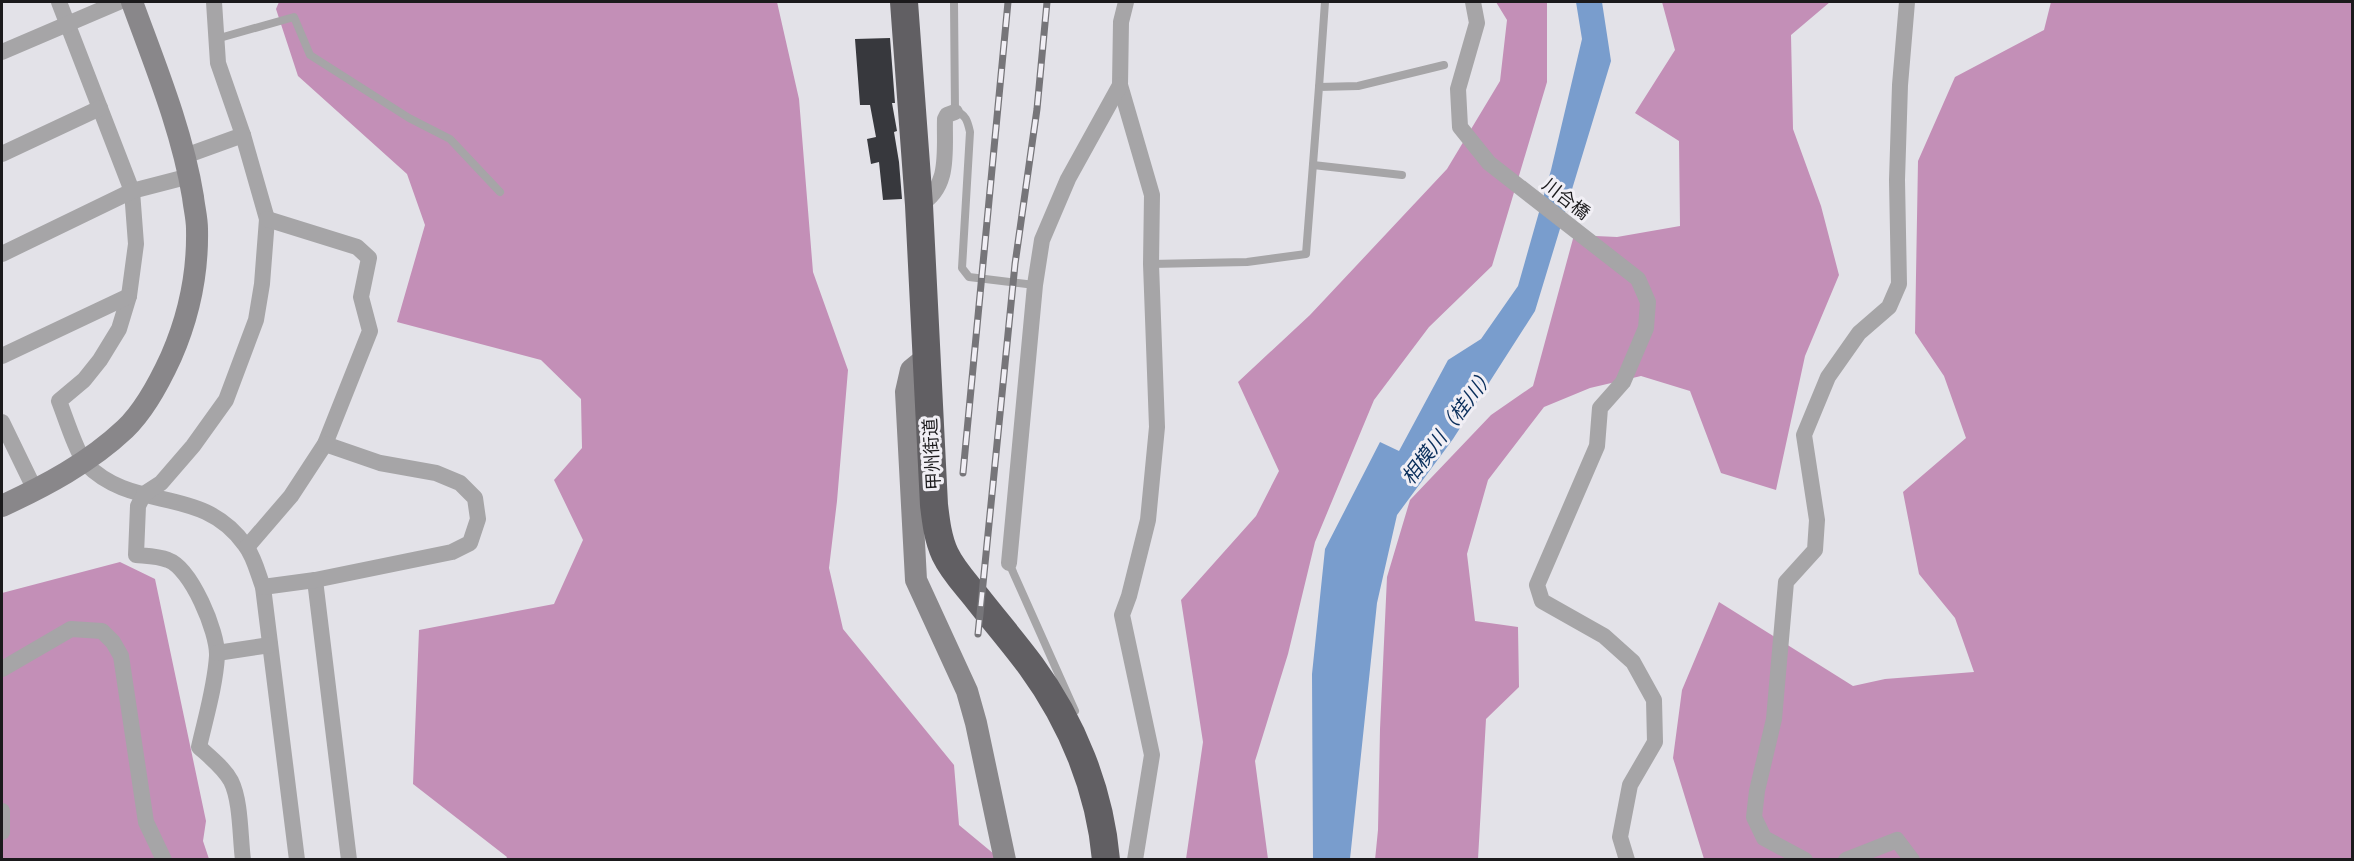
<svg xmlns="http://www.w3.org/2000/svg" width="2354" height="861" viewBox="0 0 2354 861" font-family="Manrope,'Noto Sans JP',sans-serif">
	<style>
		.forest { fill: #c38fb7 }
		.water { fill: #799dcd }
		.building { fill: #37383d }
		.lines { fill: none; stroke-linecap: round; stroke-linejoin: round }
		.lane { stroke: #a6a5a7; stroke-width: 8 }
		.street { stroke: #a6a5a7; stroke-width: 16 }
		.secondary { stroke: #89878a; stroke-width: 22 }
		.highway { stroke: #615f63; stroke-width: 28 }
		.rail-casing { stroke: #767579; stroke-width: 7 }
		.rail { stroke: #f1eff5; stroke-width: 4.5; stroke-dasharray: 14; stroke-linecap: butt }
		.labels { text-anchor: middle; stroke-width: 6; stroke-linejoin: round; paint-order: stroke }
		.street-label { font-size: 18px; fill: #1b1a1c; stroke: #f1eff5 }
		.water-label { font-size: 20px; font-style: italic; fill: #092e5b; stroke: #f1eff5 }
	</style>
	<rect width="100%" height="100%" fill="#e3e2e8"/>
	<!-- forest -->
	<g class="forest">
		<polygon points="279,2 777,2 799,99 813,272 848,370 837,501 829,568 843,629 954,765 959,825 1000,859 506,859 507,857 413,784 419,630 554,604 583,540 554,480 582,448 581,399 541,360 397,322 425,225 407,174 298,76 276,9"/>
		<polygon points="1496,2 1547,2 1547,82 1492,266 1429,327 1374,400 1315,542 1288,654 1255,761 1268,859 1186,859 1203,742 1181,600 1256,516 1279,471 1238,382 1310,315 1447,169 1500,81 1507,20"/>
		<polygon points="1662,2 1830,2 1791,35 1793,129 1821,206 1839,275 1805,356 1776,490 1721,473 1690,391 1641,376 1590,388 1544,407 1488,480 1467,554 1475,621 1518,627 1519,687 1486,719 1478,859 1375,860 1378,830 1380,729 1387,577 1410,500 1491,415 1533,386 1574,235 1617,237 1680,226 1679,141 1635,113 1675,50"/>
		<polygon points="2051,2 2352,2 2352,859 1704,859 1673,758 1682,690 1719,602 1853,686 1885,679 1974,672 1955,618 1919,574 1903,492 1966,438 1944,376 1915,333 1918,161 1955,77 2044,30"/>
		<polygon points="120,562 155,579 206,821 203,841 209,859 2,860 2,593"/>
	</g>
	<!-- water -->
	<polygon class="water" points="1576,2 1602,2 1611,61 1535,311 1453,439 1397,515 1377,603 1350,859 1313,860 1312,674 1325,549 1380,442 1399,451 1448,360 1481,339 1518,286 1551,170 1582,39"/>
	<!-- building -->
	<polygon class="building" points="890,38 895,103 892,103 897,131 894,132 899,162 902,199 883,200 879,162 871,164 867,139 876,137 870,105 860,105 855,39"/>
	<g class="lines">
		<!-- lane -->
		<g class="lane">
			<path d="M954,2L955,112C966,113 968,123 970,132L962,268L969,277L1035,285"/>
			<polyline points="216,39 294,17 310,55 409,118 450,139 500,192"/>
			<polyline points="1319,87 1325,2"/>
			<polyline points="1313,165 1402,175"/>
			<polyline points="1151,264 1247,262 1306,254 1319,87 1358,86 1444,65"/>
			<polyline points="1009,563 1075,711"/>
		</g>
		<!-- street -->
		<g class="street">
			<path d="M59,2L132,191L136,244L129,296L119,329L100,360L84,380L59,401C65,416 77,454 86,464C134,513 202,484 245,545C254,556 258,574 263,587L297,860"/>
			<polyline points="214,2 218,63 243,135"/>
			<polyline points="1126,2 1121,22 1120,85 1152,195 1151,264 1157,427 1148,520 1129,596 1122,615 1152,755 1135,860"/>
			<polyline points="1473,2 1477,23 1458,89 1460,127 1489,163 1638,279 1648,302 1646,328 1623,382 1600,408 1597,446 1537,585 1542,601 1604,636 1633,662 1654,700 1655,742 1630,785 1620,837 1627,860"/>
			<polyline points="2,52 119,2"/>
			<polyline points="2,154 100,108"/>
			<path d="M185,156L243,135L267,219L262,284L256,320L226,400L193,446L161,483L144,494L138,506L136,555C147,556 158,556 168,560C191,568 218,632 217,656C215,687 206,716 199,747C210,757 224,768 231,781C241,801 240,837 243,860"/>
			<path d="M919,205C951,188 944,150 945,119L947,115L955,112"/>
			<polyline points="2,254 132,191 190,176"/>
			<polyline points="2,356 129,296"/>
			<polyline points="2,422 35,490"/>
			<polyline points="247,547 291,496 325,444 370,331 361,297 369,258 357,247 267,219"/>
			<polyline points="1009,563 1035,285 1042,240 1068,179 1120,85"/>
			<polyline points="315,580 349,860"/>
			<polyline points="263,587 315,580 452,552 470,543 478,519 475,498 460,483 436,473 380,463 325,444"/>
			<polyline points="217,653 270,645"/>
			<polyline points="2,669 71,629 102,631 113,642 121,656 146,822 164,860"/>
			<polyline points="2,811 2,832"/>
			<polyline points="1805,860 1764,838 1754,817 1757,791 1774,719 1786,582 1815,550 1817,520 1804,435 1828,377 1859,333 1889,307 1899,284 1897,180 1900,85 1907,2"/>
			<polyline points="1846,860 1897,840 1912,860"/>
		</g>
		<!-- secondary -->
		<g class="secondary">
			<polyline points="927,357 911,370 906,392 916,580 967,691 976,723 1005,860"/>
			<path d="M2,506C45,486 89,463 125,429C144,411 160,381 171,357C189,316 198,274 197,229C197,218 194,207 193,197C182,130 155,65 132,2"/>
		</g>
		<!-- highway -->
		<path class="highway" d="M904,2L919,205L934,505C936,522 938,539 945,554C953,571 966,584 977,598C995,621 1014,643 1031,666C1072,722 1100,790 1106,860"/>
		<!-- rail casing -->
		<g class="rail-casing">
			<g id="rail">
				<polyline points="963,473 1008,2"/>
				<polyline points="978,634 1015,264 1037,109 1047,2"/>
			</g>
		</g>
		<!-- rail -->
		<use href="#rail" class="rail"/>
	</g>
	<g class="labels">
		<!-- street labels -->
		<g class="street-label">
			<text transform="translate(1566 199) rotate(38)" y="6">川合橋</text>
			<text transform="translate(932 454) rotate(-93)" y="6">甲州街道</text>
		</g>
		<!-- water labels -->
		<g class="water-label">
			<text transform="translate(1448 426) rotate(-53)" y="7">相模川（桂川）</text>
		</g>
	</g>
	<!-- border -->
	<rect width="2354" height="861" fill="none" stroke="#1b1a1c" stroke-width="6"/>
</svg>
